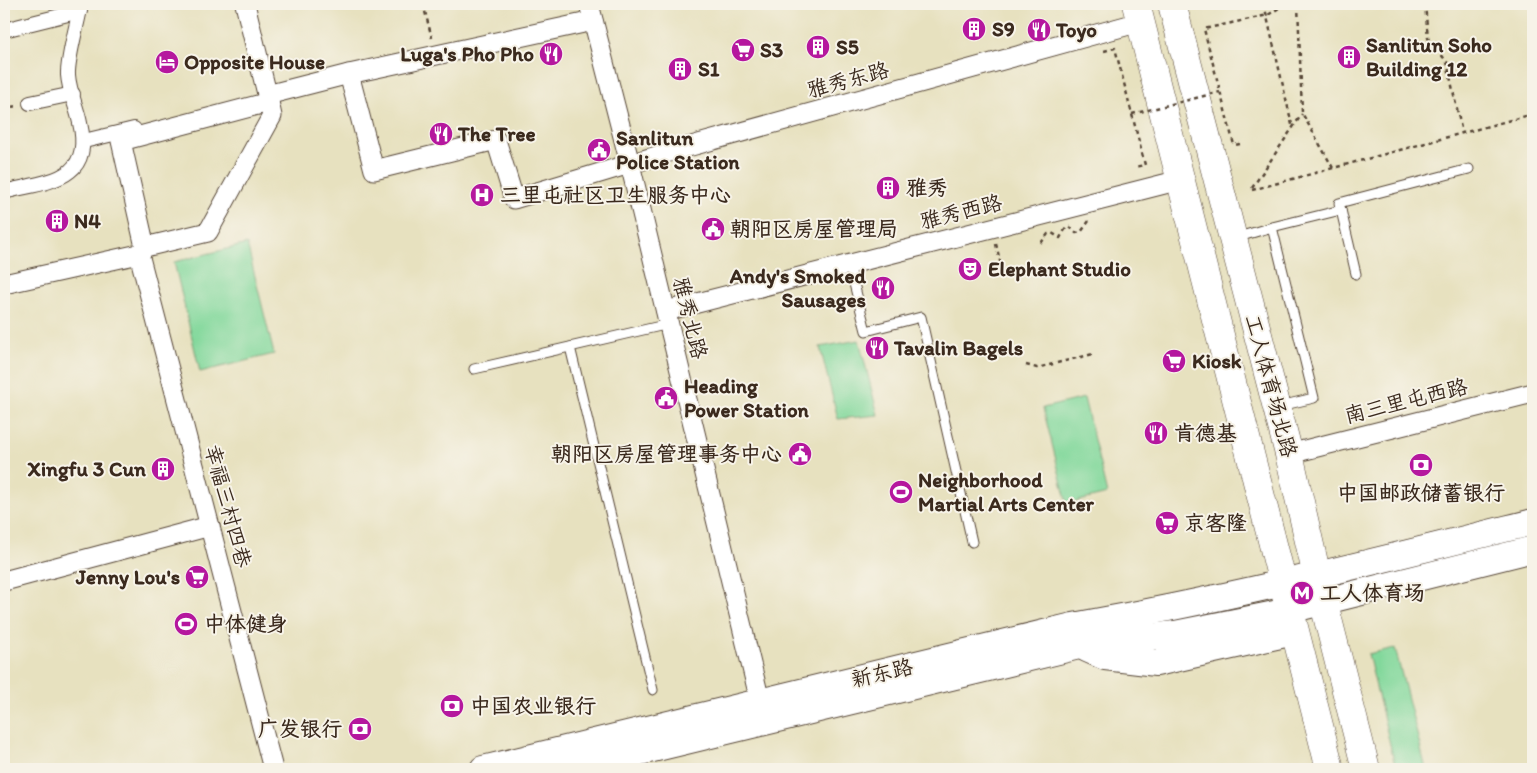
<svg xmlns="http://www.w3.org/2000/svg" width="1537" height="773" viewBox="0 0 1537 773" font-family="Itim,'LXGW WenKai TC',sans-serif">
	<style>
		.green { fill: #82d89b; stroke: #5e815c }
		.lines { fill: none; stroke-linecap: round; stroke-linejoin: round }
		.service-casing { stroke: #554536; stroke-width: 11 }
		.pedestrian-casing { stroke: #554536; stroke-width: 16 }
		.minor-casing { stroke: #554536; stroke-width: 21 }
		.secondary-casing { stroke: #554536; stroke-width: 28 }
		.primary-casing { stroke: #554536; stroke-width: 29 }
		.path { stroke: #554536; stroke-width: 2.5; stroke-dasharray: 4 4; stroke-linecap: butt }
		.service { stroke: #fff; stroke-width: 9 }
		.pedestrian { stroke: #fff; stroke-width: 14 }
		.minor { stroke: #fff; stroke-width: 19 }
		.secondary { stroke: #fff; stroke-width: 26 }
		.primary { stroke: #fff; stroke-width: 28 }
		.path-bridge { stroke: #554536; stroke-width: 2.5; stroke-dasharray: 4 4; stroke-linecap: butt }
		.labels { text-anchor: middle; stroke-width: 4; stroke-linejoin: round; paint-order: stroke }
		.poi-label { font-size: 21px; font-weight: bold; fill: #3b2a1e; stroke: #f7f3e8; text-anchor: start }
		.street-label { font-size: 21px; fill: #3b2a1e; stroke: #f7f3e8 }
	</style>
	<rect width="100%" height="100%" fill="#f7f3e8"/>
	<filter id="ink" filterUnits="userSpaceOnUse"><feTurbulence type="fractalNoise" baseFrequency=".02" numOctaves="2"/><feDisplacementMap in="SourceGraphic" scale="10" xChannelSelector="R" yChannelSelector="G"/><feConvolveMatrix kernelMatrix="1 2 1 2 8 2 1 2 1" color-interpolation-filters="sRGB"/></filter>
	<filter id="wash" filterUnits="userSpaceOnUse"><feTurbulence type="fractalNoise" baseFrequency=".0096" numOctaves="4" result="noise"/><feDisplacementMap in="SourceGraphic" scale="20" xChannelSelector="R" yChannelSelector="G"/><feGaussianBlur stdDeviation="1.12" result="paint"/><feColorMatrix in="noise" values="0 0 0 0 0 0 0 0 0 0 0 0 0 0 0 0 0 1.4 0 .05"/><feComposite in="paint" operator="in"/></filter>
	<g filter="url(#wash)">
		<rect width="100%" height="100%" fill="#e7e1bf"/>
		<!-- green -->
		<g class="green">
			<polygon points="247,244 274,354 200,372 174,262"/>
			<polygon points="859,340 878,415 838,419 820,347"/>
			<polygon points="1084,398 1107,494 1067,504 1043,408"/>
			<polygon points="1395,648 1426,769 1396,769 1368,654"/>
		</g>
	</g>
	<g filter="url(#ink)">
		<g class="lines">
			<!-- service casing -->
			<g class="service-casing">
				<g id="service">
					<polyline points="1341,210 1339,203 1469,169"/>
					<polyline points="1272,227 1341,210 1356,274"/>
					<polyline points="1235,238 1272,227 1314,398 1280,406"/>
					<polyline points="849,264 866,331 921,317 972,542"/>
					<polyline points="570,347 653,690"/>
					<polyline points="474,369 669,324"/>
				</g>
			</g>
			<!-- pedestrian casing -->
			<g class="pedestrian-casing">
				<g id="pedestrian">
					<polyline points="4,30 80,11"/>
					<polyline points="30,103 73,94"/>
					<polyline points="84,141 134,129"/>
					<path d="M4,192C46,181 94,182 80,123C77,108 69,91 68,75C67,59 78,22 81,4"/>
				</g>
			</g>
			<!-- minor casing -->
			<g class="minor-casing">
				<g id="minor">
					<polyline points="589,4 630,164 760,701"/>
					<polyline points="349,74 374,170 496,140 514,199 666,153 1140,22"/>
					<polyline points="267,95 349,74 593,21"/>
					<polyline points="145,247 208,232 272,116 269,102"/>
					<polyline points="139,254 273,769"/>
					<polyline points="4,284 139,254 145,247 121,141 269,102 245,4"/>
					<polyline points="666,311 1180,180"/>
					<polyline points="1289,454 1533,393"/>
					<polyline points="4,581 210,526"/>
				</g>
			</g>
			<!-- secondary casing -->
			<g class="secondary-casing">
				<g id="secondary">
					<polyline points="1087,649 1105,657 1156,663 1294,632"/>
					<path d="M483,769L1073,626C1228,599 1381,560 1533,522"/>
					<polyline points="570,769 1079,646 1175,634 1270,615 1533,549"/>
				</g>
			</g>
			<!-- primary casing -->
			<g class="primary-casing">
				<g id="primary">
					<polyline points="1136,4 1330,769"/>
					<polyline points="1172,4 1289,454 1317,576 1366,769"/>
				</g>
			</g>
			<!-- path -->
			<g class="path">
				<polyline points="423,4 432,38"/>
				<polyline points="1264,4 1293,129"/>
				<polyline points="1298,4 1302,113 1333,168"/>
				<polyline points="1425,4 1428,38 1447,62 1462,133"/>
				<polyline points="1104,51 1115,48 1145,165 1135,167"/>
				<polyline points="4,108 17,106"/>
				<polyline points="1240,144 1234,145 1204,29 1268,15 1285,4"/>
				<polyline points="1252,188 1302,114"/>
				<polyline points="1252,190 1533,114"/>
				<polyline points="1041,243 1048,234 1052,233 1060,238 1066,228 1070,227 1076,233 1081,232 1089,221"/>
				<polyline points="996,244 1003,274"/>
				<polyline points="1026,365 1037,368 1093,354"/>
			</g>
			<!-- service -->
			<use href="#service" class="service"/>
			<!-- pedestrian -->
			<use href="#pedestrian" class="pedestrian"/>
			<!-- minor -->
			<use href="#minor" class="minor"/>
			<!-- secondary -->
			<use href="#secondary" class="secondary"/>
			<!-- primary -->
			<use href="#primary" class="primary"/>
			<!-- path-bridge -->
			<polyline class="path-bridge" points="1132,114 1220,92"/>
		</g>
	</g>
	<!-- icons -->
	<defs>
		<g id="building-disc" transform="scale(1.25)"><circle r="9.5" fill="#b5179e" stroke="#f7f3e8"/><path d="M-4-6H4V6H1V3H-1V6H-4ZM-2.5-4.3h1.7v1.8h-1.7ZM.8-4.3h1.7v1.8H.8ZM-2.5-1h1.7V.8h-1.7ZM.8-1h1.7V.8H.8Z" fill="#fff"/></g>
		<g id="restaurant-disc" transform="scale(1.25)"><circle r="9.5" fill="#b5179e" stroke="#f7f3e8"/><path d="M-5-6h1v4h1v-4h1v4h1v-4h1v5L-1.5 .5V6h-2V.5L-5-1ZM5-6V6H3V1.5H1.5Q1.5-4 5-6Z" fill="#fff"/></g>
		<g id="supermarket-disc" transform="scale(1.25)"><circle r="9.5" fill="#b5179e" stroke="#f7f3e8"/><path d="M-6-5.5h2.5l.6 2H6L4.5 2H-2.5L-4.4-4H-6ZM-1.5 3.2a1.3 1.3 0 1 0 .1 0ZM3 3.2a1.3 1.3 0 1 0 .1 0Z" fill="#fff"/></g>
		<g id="hotel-disc" transform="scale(1.25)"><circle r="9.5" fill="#b5179e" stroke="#f7f3e8"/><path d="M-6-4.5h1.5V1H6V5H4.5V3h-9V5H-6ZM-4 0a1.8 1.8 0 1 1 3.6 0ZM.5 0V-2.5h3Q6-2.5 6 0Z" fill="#fff"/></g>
		<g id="civic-disc" transform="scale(1.25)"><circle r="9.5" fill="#b5179e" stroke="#f7f3e8"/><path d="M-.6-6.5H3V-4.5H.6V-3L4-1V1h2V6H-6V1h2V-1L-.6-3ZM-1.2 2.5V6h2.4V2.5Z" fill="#fff"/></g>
		<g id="hospital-disc" transform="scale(1.25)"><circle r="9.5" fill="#b5179e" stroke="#f7f3e8"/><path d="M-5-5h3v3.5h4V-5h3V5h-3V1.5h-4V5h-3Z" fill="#fff"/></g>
		<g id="theatre-disc" transform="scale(1.25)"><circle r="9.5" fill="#b5179e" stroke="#f7f3e8"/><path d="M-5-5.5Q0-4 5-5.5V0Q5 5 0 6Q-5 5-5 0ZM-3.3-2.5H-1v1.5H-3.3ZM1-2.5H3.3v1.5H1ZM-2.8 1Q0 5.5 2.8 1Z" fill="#fff"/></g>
		<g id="bank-disc" transform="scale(1.25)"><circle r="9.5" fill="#b5179e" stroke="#f7f3e8"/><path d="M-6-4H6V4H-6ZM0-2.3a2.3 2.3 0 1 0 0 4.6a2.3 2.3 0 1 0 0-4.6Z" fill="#fff"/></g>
		<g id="stadium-disc" transform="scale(1.25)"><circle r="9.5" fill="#b5179e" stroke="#f7f3e8"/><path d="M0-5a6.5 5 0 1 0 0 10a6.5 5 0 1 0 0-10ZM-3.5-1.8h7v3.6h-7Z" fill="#fff"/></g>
		<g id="metro-disc" transform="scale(1.25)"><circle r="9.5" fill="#b5179e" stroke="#f7f3e8"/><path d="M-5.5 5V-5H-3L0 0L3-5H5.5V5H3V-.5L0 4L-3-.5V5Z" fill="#fff"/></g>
	</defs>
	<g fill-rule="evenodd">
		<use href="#building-disc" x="974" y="29"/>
		<use href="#restaurant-disc" x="1039" y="30"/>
		<use href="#building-disc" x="818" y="47"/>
		<use href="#supermarket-disc" x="743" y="50"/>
		<use href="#restaurant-disc" x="551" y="54"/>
		<use href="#building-disc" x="1349" y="57"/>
		<use href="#hotel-disc" x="167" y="62"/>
		<use href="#building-disc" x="680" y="69"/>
		<use href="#restaurant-disc" x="441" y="134"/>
		<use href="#civic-disc" x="599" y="150"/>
		<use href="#building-disc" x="888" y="188"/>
		<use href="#hospital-disc" x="482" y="195"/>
		<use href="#building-disc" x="57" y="221"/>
		<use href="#civic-disc" x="713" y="229"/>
		<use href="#theatre-disc" x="970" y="269"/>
		<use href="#restaurant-disc" x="883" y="288"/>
		<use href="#restaurant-disc" x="877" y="348"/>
		<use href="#supermarket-disc" x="1174" y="361"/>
		<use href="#civic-disc" x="666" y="398"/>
		<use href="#restaurant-disc" x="1156" y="433"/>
		<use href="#civic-disc" x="800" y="454"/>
		<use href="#bank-disc" x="1421" y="465"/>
		<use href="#building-disc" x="163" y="469"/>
		<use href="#stadium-disc" x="901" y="492"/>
		<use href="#supermarket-disc" x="1167" y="523"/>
		<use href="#supermarket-disc" x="197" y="577"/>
		<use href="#metro-disc" x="1302" y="593"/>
		<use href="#stadium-disc" x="186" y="624"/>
		<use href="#bank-disc" x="452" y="706"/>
		<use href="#bank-disc" x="360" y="729"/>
	</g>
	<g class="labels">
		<!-- poi labels -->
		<g class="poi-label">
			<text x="992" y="36">S9</text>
			<text x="1056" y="37">Toyo</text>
			<text x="1366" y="52">Sanlitun Soho<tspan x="1366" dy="24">Building 12</tspan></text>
			<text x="836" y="54">S5</text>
			<text x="760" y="57">S3</text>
			<text x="534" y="61" text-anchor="end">Luga's Pho Pho</text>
			<text x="184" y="69">Opposite House</text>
			<text x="698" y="76">S1</text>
			<text x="458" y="141">The Tree</text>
			<text x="616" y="145">Sanlitun<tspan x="616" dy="24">Police Station</tspan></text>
			<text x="906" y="195">雅秀</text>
			<text x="500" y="202">三里屯社区卫生服务中心</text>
			<text x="74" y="228">N4</text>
			<text x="730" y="236">朝阳区房屋管理局</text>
			<text x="988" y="276">Elephant Studio</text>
			<text x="866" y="283" text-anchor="end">Andy's Smoked<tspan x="866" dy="24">Sausages</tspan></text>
			<text x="894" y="355">Tavalin Bagels</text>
			<text x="1192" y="368">Kiosk</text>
			<text x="684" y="393">Heading<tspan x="684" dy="24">Power Station</tspan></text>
			<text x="1174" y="440">肯德基</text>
			<text x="782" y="461" text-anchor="end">朝阳区房屋管理事务中心</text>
			<text x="146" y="476" text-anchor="end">Xingfu 3 Cun</text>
			<text x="918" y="487">Neighborhood<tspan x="918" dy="24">Martial Arts Center</tspan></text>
			<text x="1421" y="500" text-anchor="middle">中国邮政储蓄银行</text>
			<text x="1184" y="530">京客隆</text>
			<text x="180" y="584" text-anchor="end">Jenny Lou's</text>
			<text x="1320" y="600">工人体育场</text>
			<text x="204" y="631">中体健身</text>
			<text x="470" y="713">中国农业银行</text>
			<text x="342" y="736" text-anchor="end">广发银行</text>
		</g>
		<!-- street labels -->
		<g class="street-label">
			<text transform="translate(848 80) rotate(-15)" y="7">雅秀东路</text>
			<text transform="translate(961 212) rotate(-14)" y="7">雅秀西路</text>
			<text transform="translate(690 318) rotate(76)" y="7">雅秀北路</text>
			<text transform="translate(1271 386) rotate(75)" y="7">工人体育场北路</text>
			<text transform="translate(1406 401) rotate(-14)" y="7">南三里屯西路</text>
			<text transform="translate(228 506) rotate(75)" y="7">幸福三村四巷</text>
			<text transform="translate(882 673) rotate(-13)" y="7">新东路</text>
		</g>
	</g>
	<!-- margin -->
	<rect width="1537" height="773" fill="none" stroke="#f7f3e8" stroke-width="20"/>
</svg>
